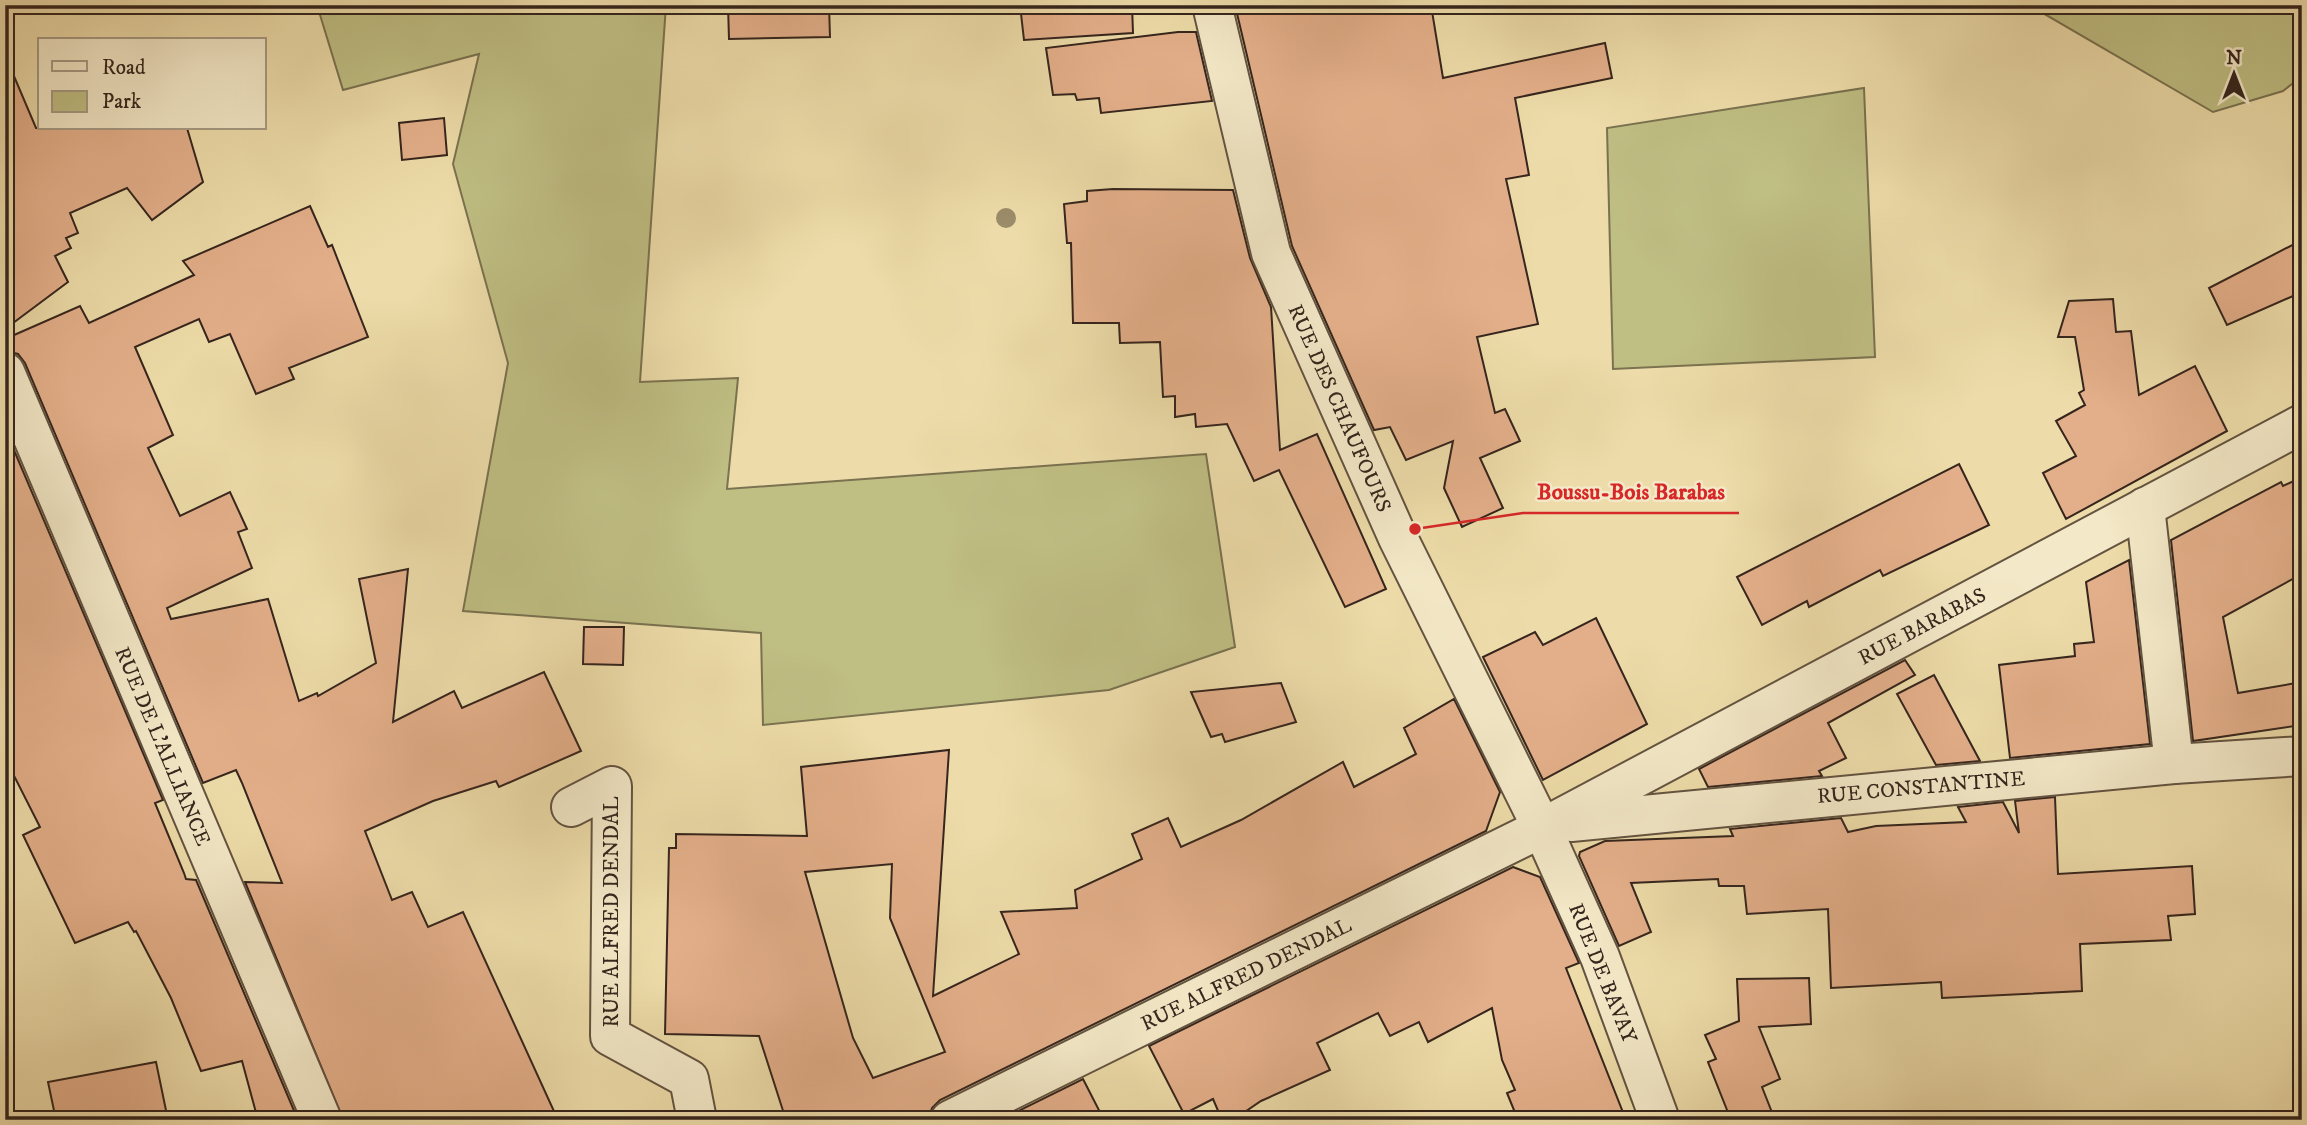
<svg xmlns="http://www.w3.org/2000/svg" width="2307" height="1125" viewBox="0 0 2307 1125" font-family="'IM FELL DW Pica',serif">
	<style>
		.green { fill: #bfbe83; stroke: #7a7250; stroke-width: 2 }
		.building { fill: #e3af8a; stroke: #35251d; stroke-width: 2; fill-rule: evenodd }
		.lines { fill: none; stroke-linecap: round; stroke-linejoin: round }
		.street-casing { stroke: #635340; stroke-width: 42 }
		.street { stroke: #f3e8c7; stroke-width: 38 }
		.tree { fill: #9b8c6a }
		.labels { text-anchor: middle; stroke-width: 5; stroke-linejoin: round; paint-order: stroke }
		.street-label { font-size: 21px; fill: #35251d; stroke: #f3e8c7 }
		.leader { fill: none; stroke: #d62828; stroke-width: 2.5 }
		.callout-dot { fill: #d62828; stroke: #f3e8c7; stroke-width: 2.5 }
		.callout-label { font-size: 23px; text-anchor: middle; font-weight: bold; fill: #d62828; stroke: #f3e8c7; stroke-width: 5; stroke-linejoin: round; paint-order: stroke }
	</style>
	<rect width="100%" height="100%" fill="#eddca9"/>
	<filter id="stains"><feTurbulence type="fractalNoise" baseFrequency=".00286" numOctaves="4"/><feColorMatrix values="0 0 0 0 .2 0 0 0 0 .09 0 0 0 0 .02 0 0 0 .5 -.17"/></filter>
	<radialGradient id="worn" r=".72"><stop offset=".6" stop-color="#630" stop-opacity="0"/><stop offset="1" stop-color="#630" stop-opacity=".3"/></radialGradient>
	<!-- green -->
	<g class="green">
		<polygon points="317,5 666,5 640,382 738,378 727,489 1206,454 1235,647 1109,690 763,725 761,633 463,611 508,363 453,164 479,54 343,90"/>
		<polygon points="2029,5 2302,5 2302,76 2283,91 2213,112"/>
		<polygon points="1864,88 1875,357 1613,369 1607,128"/>
	</g>
	<!-- building -->
	<g class="building">
		<polygon points="728,5 829,5 830,37 729,39"/>
		<polygon points="1020,5 1132,5 1133,33 1024,40"/>
		<polygon points="1235,5 1431,5 1443,78 1605,43 1612,78 1515,98 1529,175 1506,179 1538,324 1477,337 1495,413 1505,409 1520,441 1480,458 1503,508 1462,527 1444,488 1453,441 1406,460 1390,427 1374,430 1292,246"/>
		<polygon points="1178,32 1196,32 1212,101 1101,113 1099,98 1077,100 1075,94 1053,95 1046,48"/>
		<polygon points="5,55 36,128 187,128 203,182 152,220 127,188 70,213 78,233 66,238 71,248 55,256 68,282 5,329"/>
		<polygon points="444,118 447,155 402,160 399,123"/>
		<polygon points="1113,189 1233,190 1250,258 1271,307 1280,450 1317,434 1386,589 1345,607 1279,470 1254,481 1227,424 1196,427 1195,414 1175,417 1175,396 1163,397 1160,342 1120,343 1119,323 1073,323 1071,243 1067,243 1064,204 1087,201 1087,191"/>
		<polygon points="310,206 328,247 332,245 368,337 289,368 294,379 256,394 230,334 209,342 199,319 135,347 173,435 148,448 180,516 230,492 247,529 238,532 252,568 167,608 171,619 268,599 299,701 317,693 318,696 376,663 359,579 408,569 393,722 454,691 462,708 544,672 581,751 499,787 496,781 433,801 365,831 392,900 412,892 428,927 463,912 558,1120 343,1120 245,882 282,883 242,783 236,770 203,783 25,363 18,354 5,351 5,339 80,306 89,323 194,275 183,261"/>
		<polygon points="2302,240 2302,292 2227,325 2209,288"/>
		<polygon points="2113,299 2116,332 2131,331 2139,395 2195,366 2227,431 2066,519 2043,473 2076,456 2056,421 2085,405 2079,393 2084,390 2075,337 2058,337 2069,301"/>
		<polygon points="5,429 163,800 155,803 184,873 186,879 196,880 298,1120 258,1120 242,1061 201,1071 171,998 136,931 134,932 128,922 75,943 23,835 40,827 5,758"/>
		<polygon points="1959,464 1989,525 1883,576 1880,570 1809,607 1807,601 1762,625 1737,577"/>
		<polygon points="2302,477 2302,574 2223,617 2238,693 2302,682 2302,725 2193,741 2171,540 2281,482 2283,486"/>
		<polygon points="2129,560 2150,744 2010,758 1999,665 2075,656 2074,644 2094,642 2086,582"/>
		<polygon points="1596,618 1647,724 1543,780 1483,657 1535,632 1543,645"/>
		<polygon points="584,627 624,627 623,665 583,664"/>
		<polygon points="1905,660 1915,675 1828,723 1846,758 1819,771 1822,776 1708,787 1699,769"/>
		<polygon points="1934,675 1980,761 1936,765 1897,694"/>
		<polygon points="1281,683 1296,722 1225,742 1222,734 1211,737 1191,692"/>
		<path d="M1454,699L1500,792L1486,831L940,1100L932,1108L928,1120H786L759,1036L665,1034L669,848H676V834L807,836L801,767L949,750L933,996L1019,954L1001,912L1077,908L1075,890L1142,859L1132,834L1168,818L1181,847L1241,820L1343,762L1354,787L1416,754L1404,728ZM892,864L890,918L945,1052L873,1078L853,1038L805,872Z"/>
		<polygon points="2055,797 2058,874 2192,866 2195,914 2168,916 2171,940 2080,944 2082,991 1942,998 1941,982 1831,988 1828,909 1747,914 1744,886 1719,886 1718,879 1631,883 1651,932 1619,946 1579,856 1580,852 1605,841 1733,836 1730,829 1841,818 1848,832 1876,826 1966,822 1958,807 2003,802 2019,833 2015,801"/>
		<polygon points="1513,867 1540,877 1579,963 1566,968 1626,1120 1518,1120 1507,1093 1515,1090 1502,1060 1492,1008 1428,1042 1419,1022 1390,1036 1378,1013 1317,1043 1330,1070 1261,1101 1233,1120 1222,1120 1213,1099 1184,1114 1149,1046"/>
		<polygon points="1809,978 1811,1024 1759,1027 1780,1079 1762,1087 1775,1120 1731,1120 1708,1062 1716,1059 1705,1035 1739,1021 1737,979"/>
		<polygon points="156,1062 168,1120 56,1120 48,1082"/>
		<polygon points="1083,1079 1104,1120 1000,1120"/>
	</g>
	<g class="lines">
		<!-- street casing -->
		<g class="street-casing">
			<g id="street">
				<polyline points="1212,5 1271,253 1398,538 1542,828 1600,957 1660,1120"/>
				<polyline points="5,372 322,1120"/>
				<polyline points="2145,507 2174,764"/>
				<polyline points="571,807 612,786 610,1036 689,1079 697,1120"/>
				<polyline points="1571,822 2174,764 2302,756"/>
				<polyline points="950,1120 1542,828 2302,424"/>
			</g>
		</g>
		<!-- street -->
		<use href="#street" class="street"/>
	</g>
	<!-- trees -->
	<circle class="tree" cx="1006" cy="218" r="10"/>
	<g class="labels">
		<!-- street labels -->
		<g class="street-label">
			<text transform="translate(1340 408) rotate(66)" y="7">RUE DES CHAUFOURS</text>
			<text transform="translate(1922 626) rotate(-28)" y="7">RUE BARABAS</text>
			<text transform="translate(163 746) rotate(67)" y="7">RUE DE L'ALLIANCE</text>
			<text transform="translate(1921 787) rotate(-5)" y="7">RUE CONSTANTINE</text>
			<text transform="translate(611 912) rotate(-90)" y="7">RUE ALFRED DENDAL</text>
			<text transform="translate(1603 973) rotate(68)" y="7">RUE DE BAVAY</text>
			<text transform="translate(1246 974) rotate(-26)" y="7">RUE ALFRED DENDAL</text>
		</g>
	</g>
	<!-- callouts -->
	<path class="leader" d="M1415 529L1523 513H1739"/>
	<circle class="callout-dot" cx="1415" cy="529" r="7"/>
	<g class="callout-label">
		<text x="1631" y="499">Boussu-Bois Barabas</text>
	</g>
	<!-- margin -->
	<rect width="2307" height="1125" fill="none" stroke="#eddca9" stroke-width="28"/>
	<rect x="7" y="7" width="2293" height="1111" fill="none" stroke="#35251d" stroke-width="3.5"/>
	<rect x="14" y="14" width="2279" height="1097" fill="none" stroke="#35251d" stroke-width="2"/>
	<!-- legend -->
	<rect x="38" y="38" width="228" height="91" fill="#f3e8c7" stroke="#a79a83" stroke-width="2"/>
	<rect x="52" y="61" width="35" height="10" fill="#f3e8c7" stroke="#a79a83" stroke-width="2"/>
	<text x="102" y="74" font-size="21" fill="#35251d">Road</text>
	<rect x="52" y="91" width="35" height="21" fill="#bfbe83" stroke="#a79a83" stroke-width="2"/>
	<text x="102" y="108" font-size="21" fill="#35251d">Park</text>
	<!-- north arrow -->
	<g transform="translate(2234 74)" stroke="#f3e8c7" stroke-width="5" paint-order="stroke">
	<path d="M0-5L12 26L0 18L-12 26Z" fill="#35251d"/>
	<text y="-10" font-size="19" font-weight="bold" text-anchor="middle" fill="#35251d">N</text>
	</g>
	<rect width="100%" height="100%" filter="url(#stains)"/>
	<rect width="100%" height="100%" fill="url(#worn)"/>
</svg>
